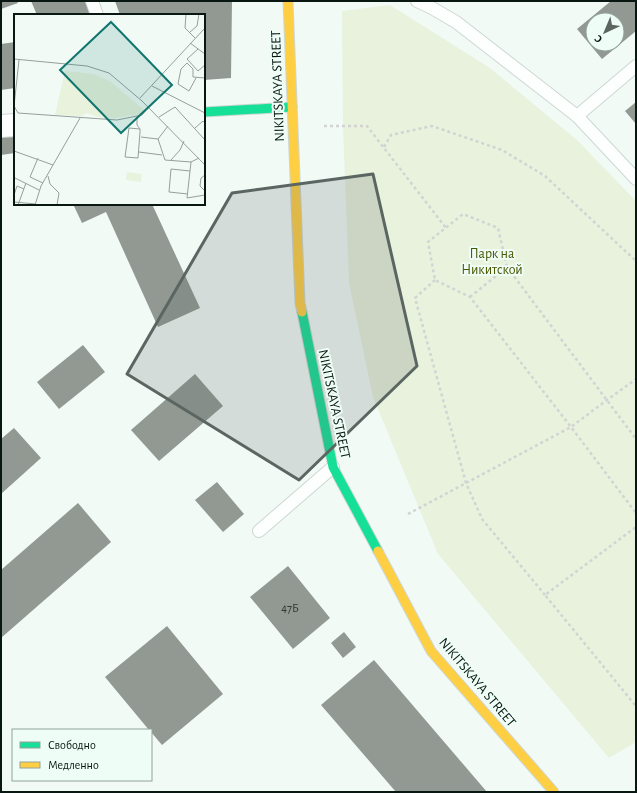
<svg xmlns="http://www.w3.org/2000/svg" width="637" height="793" viewBox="0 0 637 793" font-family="'Alegreya Sans',sans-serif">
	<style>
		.green { fill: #e9f2dd }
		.building { fill: #929993; fill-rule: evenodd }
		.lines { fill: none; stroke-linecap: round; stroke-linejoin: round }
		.lane-casing { stroke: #cdd7d3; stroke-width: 14 }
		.street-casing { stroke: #cdd7d3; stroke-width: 24 }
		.fast-casing { stroke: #cdd7d3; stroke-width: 11 }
		.slow-casing { stroke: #cdd7d3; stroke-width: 11 }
		.path { stroke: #d1d4d2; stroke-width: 2.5; stroke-dasharray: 3 3; stroke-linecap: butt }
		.lane { stroke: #fdfefe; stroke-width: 12 }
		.street { stroke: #fdfefe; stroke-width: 22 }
		.fast { stroke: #16e098; stroke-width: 9 }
		.slow { stroke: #ffcf43; stroke-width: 9 }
		.marked { fill: #5b6662; fill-opacity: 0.2; stroke: #5b6662; stroke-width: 3; stroke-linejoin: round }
		.labels { text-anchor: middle; stroke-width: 4; stroke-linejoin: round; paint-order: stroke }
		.number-label { font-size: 12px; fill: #2b3832 }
		.street-label { font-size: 14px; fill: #091712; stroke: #effdf7 }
		.park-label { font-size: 14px; fill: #4b5803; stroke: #effdf7 }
		.inset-road { fill: none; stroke: #959f9b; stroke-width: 1 }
		.view { fill: #0f766e; fill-opacity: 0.15; stroke: #0f766e; stroke-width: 2 }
		.inset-edge { fill: none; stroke: #091712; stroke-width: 2 }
	</style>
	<rect width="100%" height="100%" fill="#f2faf6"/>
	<!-- green -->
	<polygon class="green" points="390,5 490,68 577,140 636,201 636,742 609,758 438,554 373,397 349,283 343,127 342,11"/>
	<!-- building -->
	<g class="building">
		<polygon points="1,1 17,1 18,3 1,9"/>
		<polygon points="31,1 86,1 91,15 37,15"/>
		<polygon points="115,1 232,1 231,78 204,80 204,15 120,15"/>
		<path d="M611,1H636V31L602,59L577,29ZM593,20H617V44H593Z"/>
		<polygon points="15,42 15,88 1,90 1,44"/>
		<polygon points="636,102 636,124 625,111"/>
		<polygon points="15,135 15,153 1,155 1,136"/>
		<polygon points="73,204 152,204 200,308 158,327 106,212 82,223"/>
		<polygon points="83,345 105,372 59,409 37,382"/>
		<polygon points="195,374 223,406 159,461 131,430"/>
		<polygon points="14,428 41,458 1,494 1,439"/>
		<polygon points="217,482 244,514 223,532 195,500"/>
		<polygon points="78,503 111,542 1,638 1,570"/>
		<polygon points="288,566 330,618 293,649 250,597"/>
		<polygon points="167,626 223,694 162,745 151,732 151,730 149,730 105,677"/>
		<polygon points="344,632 356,647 343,658 331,643"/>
		<polygon points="374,660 487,792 396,792 321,705"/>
	</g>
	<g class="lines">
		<!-- lane casing -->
		<g class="lane-casing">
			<g id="lane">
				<polyline points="92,1 97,15"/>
				<polyline points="417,1 432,8 456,22 577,116 636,179"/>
				<polyline points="577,116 636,66"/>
				<polyline points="259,531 333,467"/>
			</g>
		</g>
		<!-- street casing -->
		<g class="street-casing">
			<polyline id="street" points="1,126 15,125"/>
		</g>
		<!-- fast casing -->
		<g class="fast-casing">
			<g id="fast">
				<polyline points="204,112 292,107"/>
				<polyline points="302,312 333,467 378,551"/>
			</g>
		</g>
		<!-- slow casing -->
		<g class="slow-casing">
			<g id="slow">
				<polyline points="288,1 300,303 302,312"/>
				<polyline points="378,551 431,651 554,792"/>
			</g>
		</g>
		<!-- path -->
		<g class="path">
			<polyline points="324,126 367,126 446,228"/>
			<polyline points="384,147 391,135 432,126 502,150 545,176 636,261"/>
			<polyline points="507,267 636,439"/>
			<polyline points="435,280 415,298 466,483 482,519 545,595"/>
			<polyline points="470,297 507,267 498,228 463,214 428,242 435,280 470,297 571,427 636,513"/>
			<polyline points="408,514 571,427 607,400 636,379"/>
			<polyline points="635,705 545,595 636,527"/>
		</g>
		<!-- lane -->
		<use href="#lane" class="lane"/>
		<!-- street -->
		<use href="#street" class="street"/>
		<!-- fast -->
		<use href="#fast" class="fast"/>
		<!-- slow -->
		<use href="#slow" class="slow"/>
	</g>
	<!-- marked area -->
	<path class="marked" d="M373,174L417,366L299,480L127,374L232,193Z"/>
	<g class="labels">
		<!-- number labels -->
		<g class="number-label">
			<text x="290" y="612">47Б</text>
		</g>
		<!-- street labels -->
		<g class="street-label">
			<text transform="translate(277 86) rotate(-92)" y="5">NIKITSKAYA STREET</text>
			<text transform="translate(335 404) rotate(78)" y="5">NIKITSKAYA STREET</text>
			<text transform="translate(478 682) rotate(50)" y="5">NIKITSKAYA STREET</text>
		</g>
		<!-- park labels -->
		<g class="park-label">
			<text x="492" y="258">Парк на<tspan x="492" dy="16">Никитской</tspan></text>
		</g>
	</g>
	<!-- overview -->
	<g transform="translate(14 14)">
		<rect width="191" height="191" fill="#f2faf6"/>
		<path d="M51,57L80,60L97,68L130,96L126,100L101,104L83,103L73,99L68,102L41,101ZM113,158L128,160L127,168L112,166Z" fill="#e9f2dd"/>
		<path class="inset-road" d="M172,0L171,14L181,24M176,18L183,12L185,0H182M176,29L191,40M184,35L173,45L184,57L191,51M0,45L73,52L95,59L128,87L191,151M5,46L0,92L4,99L103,106L128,101L135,93M182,64L175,77L164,70L167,55L173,49L179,55V63L191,64M138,72L191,99M126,84L191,14M123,103V111L126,115V118L124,144L111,143L115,114L126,115M145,103L161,93L191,126M154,112L144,125L151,146L177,148L185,144M181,114L189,107L191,109M127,123L144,125M0,137L39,151L66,104M125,138L148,141M24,144L16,163L29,169M157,146L166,136L170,127M177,148L173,184L191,181M191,161L187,164L186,172L191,177M34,162L36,170L45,179L43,191M1,164L25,176M174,180L155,178L157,155L176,157M0,181L3,172L10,175M0,188L22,190M4,191L12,169M21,191L27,172L39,151"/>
		<path class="view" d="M97,8L158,71L107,119L46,56Z"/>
		<rect width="191" height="191" class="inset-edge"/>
	</g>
	<!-- border -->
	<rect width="637" height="793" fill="none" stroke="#091712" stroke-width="4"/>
	<!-- legend -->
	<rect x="12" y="729" width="140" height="52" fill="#effdf7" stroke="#93a19b"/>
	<rect x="20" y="742" width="20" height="6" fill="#16e098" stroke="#93a19b"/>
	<text x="48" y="749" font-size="12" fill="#091712">Свободно</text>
	<rect x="20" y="762" width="20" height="6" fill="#ffcf43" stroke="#93a19b"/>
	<text x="48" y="769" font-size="12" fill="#091712">Медленно</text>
	<!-- north arrow -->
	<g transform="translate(605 32) rotate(224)"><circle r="19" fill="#effdf7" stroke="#93a19b"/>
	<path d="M0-3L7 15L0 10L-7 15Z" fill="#5b6662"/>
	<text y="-6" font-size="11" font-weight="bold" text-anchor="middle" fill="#091712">С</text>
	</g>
</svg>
